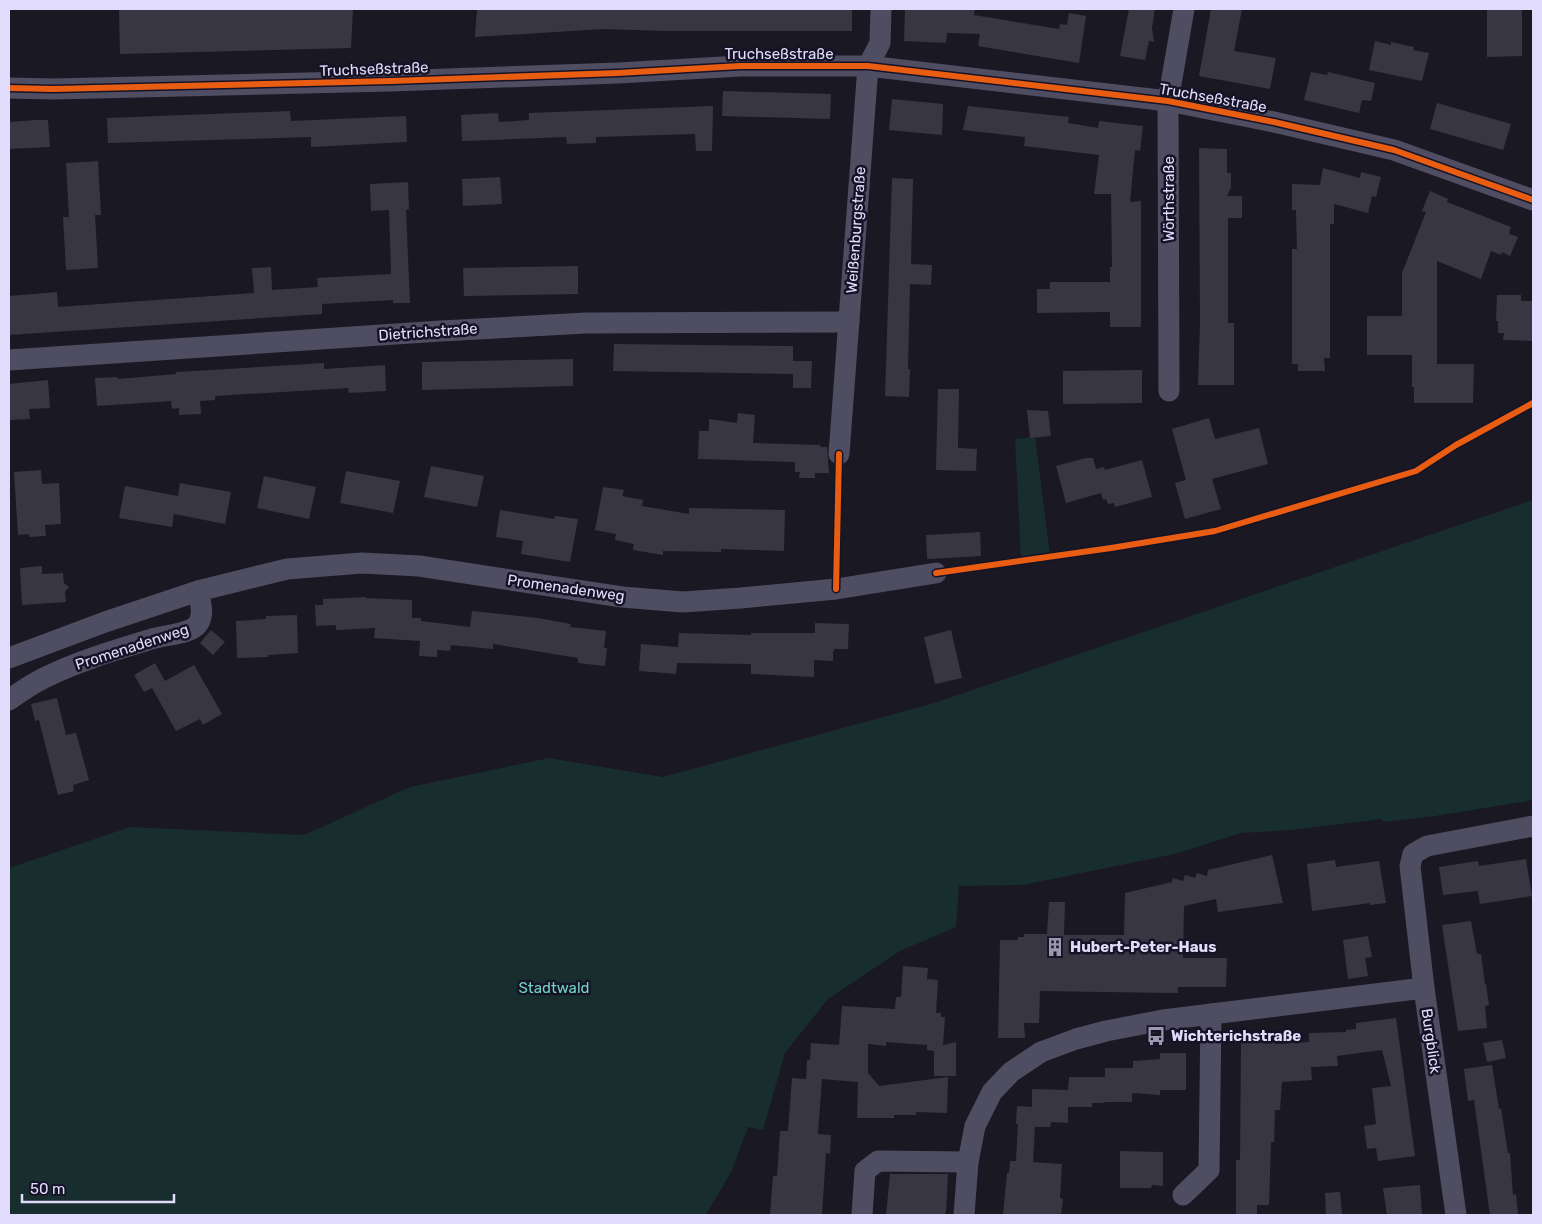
<svg xmlns="http://www.w3.org/2000/svg" width="1542" height="1224" viewBox="0 0 1542 1224" font-family="Rubik,sans-serif">
	<style>
		.green { fill: #172d2e }
		.building { fill: #393644 }
		.lines { fill: none; stroke-linecap: round; stroke-linejoin: round }
		.street { stroke: #4f4d62; stroke-width: 21 }
		.cycleway-casing { stroke: #171327; stroke-width: 9 }
		.cycleway { stroke: #e95d12; stroke-width: 6 }
		.labels { text-anchor: middle; stroke-width: 5; stroke-linejoin: round; paint-order: stroke }
		.street-label { font-size: 15px; fill: #e1dcfc; stroke: #171327 }
		.poi-label { font-size: 15px; font-weight: bold; fill: #e1dcfc; stroke: #171327; text-anchor: start }
		.park-label { font-size: 15px; fill: #6ed5c0; stroke: #171327 }
	</style>
	<rect width="100%" height="100%" fill="#1a1822"/>
	<!-- green -->
	<g class="green">
		<polygon points="1035,437 1050,555 1021,559 1015,439"/>
		<polygon points="1533,500 1533,800 1435,816 1383,822 1382,819 1292,830 1241,833 1175,854 1023,885 959,886 956,927 900,951 828,999 785,1053 763,1130 748,1127 732,1170 706,1215 9,1215 9,868 130,827 304,835 410,787 549,758 663,777 931,704"/>
	</g>
	<!-- building -->
	<g class="building">
		<polygon points="119,9 353,9 351,48 120,54"/>
		<polygon points="477,9 852,9 852,31 666,31 603,29 475,37"/>
		<polygon points="905,9 975,9 974,15 1059,29 1060,24 1067,25 1069,13 1086,16 1079,63 978,46 980,34 947,33 946,43 904,41"/>
		<polygon points="1129,9 1155,9 1152,28 1154,42 1149,41 1145,60 1120,56"/>
		<polygon points="1211,9 1242,9 1234,51 1276,58 1270,89 1199,76"/>
		<polygon points="1487,9 1522,9 1522,56 1487,57"/>
		<polygon points="1375,41 1391,45 1391,42 1414,47 1413,50 1429,53 1422,81 1369,70"/>
		<polygon points="1311,72 1327,75 1328,72 1375,83 1371,101 1362,100 1359,113 1304,100"/>
		<polygon points="723,91 831,94 830,119 722,116"/>
		<polygon points="892,99 943,104 942,135 889,130"/>
		<polygon points="1437,103 1511,124 1503,150 1430,129"/>
		<polygon points="713,106 712,151 696,151 695,134 596,137 596,143 567,144 566,137 462,141 461,115 498,113 499,122 529,120 529,113"/>
		<polygon points="968,106 1069,117 1068,123 1098,128 1099,121 1143,126 1140,151 1135,150 1130,202 1141,201 1141,327 1110,327 1110,312 1037,313 1037,289 1050,289 1050,282 1110,282 1110,267 1112,267 1111,194 1094,194 1099,155 1024,146 1025,137 963,130"/>
		<polygon points="290,111 291,121 406,116 407,142 311,147 311,137 108,143 107,118"/>
		<polygon points="36,120 48,120 50,147 9,149 9,122"/>
		<polygon points="1199,148 1227,149 1227,173 1231,173 1231,187 1227,196 1242,196 1242,218 1228,218 1228,323 1234,323 1234,385 1198,385 1200,323"/>
		<polygon points="98,161 101,215 95,215 98,268 66,270 63,217 69,217 66,163"/>
		<polygon points="1323,168 1360,178 1361,172 1381,177 1376,197 1372,196 1368,213 1334,204 1334,224 1330,224 1330,358 1324,358 1325,371 1298,371 1298,364 1292,364 1292,249 1297,249 1296,210 1292,210 1292,184 1320,185"/>
		<polygon points="500,177 502,204 463,206 462,179"/>
		<polygon points="892,178 913,179 911,264 932,265 931,285 910,284 908,369 910,369 909,397 885,396"/>
		<polygon points="408,182 409,209 406,210 410,303 393,303 393,300 322,304 322,314 9,335 9,296 57,292 58,307 254,293 252,268 271,267 272,290 318,287 317,278 391,274 389,210 371,211 370,184"/>
		<polygon points="1430,191 1448,199 1447,202 1511,227 1509,234 1518,237 1510,256 1502,252 1501,255 1491,251 1481,279 1437,261 1437,364 1474,364 1473,403 1414,403 1414,387 1412,387 1412,355 1367,355 1367,316 1402,316 1402,273 1426,212 1422,211"/>
		<polygon points="578,266 578,294 464,296 463,268"/>
		<polygon points="1497,295 1521,295 1521,301 1533,301 1533,341 1503,340 1504,333 1498,333 1498,321 1496,321"/>
		<polygon points="614,344 793,346 793,361 812,361 811,388 793,388 793,374 613,371"/>
		<polygon points="573,359 573,386 422,390 422,362"/>
		<polygon points="324,363 324,369 385,365 386,391 349,393 348,388 215,396 215,400 200,401 201,414 179,415 179,408 172,409 171,401 97,406 95,378 117,377 118,379 176,374 176,372"/>
		<polygon points="1142,370 1142,403 1063,404 1063,371"/>
		<polygon points="48,380 50,408 29,409 30,419 10,420 9,384"/>
		<polygon points="938,389 959,389 958,448 977,449 976,471 936,470"/>
		<polygon points="1027,410 1048,411 1051,436 1030,438"/>
		<polygon points="738,413 755,415 753,443 821,445 820,447 827,447 829,473 815,473 815,478 799,478 800,472 795,472 795,462 698,459 699,431 709,431 709,419 737,423"/>
		<polygon points="1209,418 1215,439 1259,428 1268,464 1212,479 1221,509 1185,519 1175,483 1186,480 1172,429"/>
		<polygon points="1086,458 1093,458 1096,469 1104,467 1105,470 1142,460 1152,497 1115,507 1114,503 1108,504 1106,499 1103,500 1101,493 1066,503 1056,466"/>
		<polygon points="431,466 484,476 477,507 424,497"/>
		<polygon points="41,470 42,484 59,483 61,524 45,525 46,536 29,537 29,534 18,535 14,472"/>
		<polygon points="346,471 400,481 393,513 340,503"/>
		<polygon points="264,476 316,487 309,519 257,508"/>
		<polygon points="180,483 231,492 225,524 174,514 172,527 119,518 125,486 178,496"/>
		<polygon points="603,487 624,490 622,496 643,500 642,506 689,514 689,508 785,510 784,551 721,549 721,552 663,551 663,555 633,550 634,544 615,540 616,534 595,530"/>
		<polygon points="500,510 554,519 555,516 578,519 570,562 521,554 523,541 496,537"/>
		<polygon points="980,532 981,556 927,559 926,535"/>
		<polygon points="42,566 42,574 63,573 64,583 69,587 65,592 66,602 22,605 20,568"/>
		<polygon points="366,597 366,598 412,600 412,618 421,618 421,621 470,627 472,611 538,618 571,624 570,627 606,631 604,648 607,648 605,666 578,663 578,658 493,644 493,649 451,645 450,651 437,650 437,657 419,656 420,641 374,638 375,628 336,630 336,625 316,626 315,605 323,605 323,599"/>
		<polygon points="297,615 298,653 268,655 268,657 237,658 236,621 266,619 266,616"/>
		<polygon points="815,623 849,624 848,649 834,649 834,651 833,651 833,661 814,660 814,677 751,674 751,664 677,663 676,674 639,671 641,644 678,647 679,633 751,635 751,633 815,633"/>
		<polygon points="211,630 225,642 213,655 200,643"/>
		<polygon points="951,630 962,678 935,684 924,637"/>
		<polygon points="155,663 165,681 194,665 222,714 203,725 200,719 176,731 152,688 144,692 134,675"/>
		<polygon points="57,698 66,735 76,733 89,780 73,785 74,791 58,795 39,720 35,721 31,704"/>
		<polygon points="1272,855 1283,903 1218,912 1216,899 1184,906 1183,958 1227,958 1226,987 1178,987 1178,993 1171,993 1040,991 1039,1023 1024,1023 1025,1038 998,1038 1000,940 1018,940 1018,937 1024,937 1024,934 1047,934 1049,902 1065,902 1064,935 1124,935 1125,893 1172,882 1173,878 1183,881 1185,875 1195,878 1197,873 1207,876 1208,870"/>
		<polygon points="1526,859 1532,896 1480,904 1478,891 1443,895 1439,867 1478,861 1479,866"/>
		<polygon points="1335,860 1336,867 1379,861 1386,903 1370,905 1370,903 1312,911 1307,864"/>
		<polygon points="1471,921 1477,954 1481,954 1485,984 1486,984 1489,1005 1485,1006 1487,1028 1458,1031 1442,925"/>
		<polygon points="1368,936 1372,957 1365,958 1368,976 1348,979 1343,940"/>
		<polygon points="903,966 928,968 927,979 938,980 936,1013 941,1013 941,1017 945,1017 943,1045 956,1042 956,1076 934,1076 934,1051 927,1050 927,1045 886,1042 886,1046 868,1044 868,1073 879,1086 948,1077 947,1113 916,1112 916,1115 894,1115 894,1118 857,1118 858,1082 822,1079 818,1134 831,1135 830,1154 826,1153 822,1215 770,1215 773,1176 777,1176 780,1131 788,1131 792,1078 806,1079 807,1060 810,1060 811,1043 839,1045 842,1006 895,1009 896,997 901,997"/>
		<polygon points="1396,1018 1415,1156 1378,1161 1376,1148 1367,1149 1364,1126 1376,1124 1372,1088 1391,1086 1382,1050 1337,1056 1338,1066 1311,1067 1312,1080 1282,1082 1280,1110 1275,1110 1274,1142 1271,1142 1269,1205 1257,1205 1257,1214 1236,1215 1236,1160 1240,1160 1241,1043 1275,1043 1275,1044 1309,1042 1309,1033 1346,1032 1346,1030 1356,1029 1356,1023"/>
		<polygon points="1502,1040 1506,1058 1487,1062 1483,1043"/>
		<polygon points="1160,1053 1186,1053 1186,1090 1160,1090 1160,1095 1134,1093 1132,1094 1132,1102 1105,1102 1104,1103 1092,1103 1092,1107 1068,1107 1068,1123 1051,1122 1050,1127 1035,1127 1033,1162 1062,1164 1060,1198 1063,1199 1061,1215 1003,1215 1007,1173 1009,1173 1010,1161 1016,1161 1018,1124 1016,1124 1017,1106 1032,1107 1032,1089 1068,1090 1069,1077 1105,1077 1105,1068 1133,1068 1133,1061 1160,1059"/>
		<polygon points="1492,1065 1499,1109 1501,1108 1508,1153 1510,1153 1513,1195 1516,1194 1518,1215 1490,1215 1474,1100 1468,1101 1464,1069"/>
		<polygon points="1120,1151 1163,1152 1163,1186 1152,1185 1151,1188 1120,1188"/>
		<polygon points="890,1174 948,1174 946,1212 945,1212 945,1215 886,1215"/>
		<polygon points="1420,1185 1422,1215 1387,1215 1383,1188"/>
		<polygon points="1340,1192 1342,1215 1326,1215 1325,1193"/>
	</g>
	<g class="lines">
		<!-- street -->
		<g class="street">
			<polyline points="9,88 53,89 391,81 618,73 740,66 868,66 1168,101 1274,122 1394,150 1533,200"/>
			<polyline points="9,360 441,331 586,323 849,322"/>
			<polyline points="1169,391 1168,101 1184,9"/>
			<polyline points="839,454 868,66 880,43 881,9"/>
			<polyline points="9,658 105,622 198,591 287,569 362,563 419,566 622,597 683,602 741,598 836,589 936,573"/>
			<path d="M9,700C20,692 32,684 44,678C78,661 116,650 152,639C164,635 191,634 198,624C205,614 200,601 198,591"/>
			<polyline points="1183,1195 1209,1170 1211,1014"/>
			<polyline points="862,1215 865,1171 878,1161 968,1162"/>
			<polyline points="964,1215 968,1162 975,1126 992,1092 1011,1072 1041,1052 1076,1039 1106,1031 1163,1020 1424,988"/>
			<polyline points="1456,1215 1424,988 1410,866 1413,854 1427,846 1533,826"/>
		</g>
		<!-- cycleway casing -->
		<g class="cycleway-casing">
			<g id="cycleway">
				<polyline points="9,88 53,89 391,81 618,73 740,66 868,66 1168,101 1274,122 1394,150 1533,200"/>
				<polyline points="936,573 1111,548 1215,531 1416,471 1456,445 1533,403"/>
				<polyline points="836,589 839,454"/>
			</g>
		</g>
		<!-- cycleway -->
		<use href="#cycleway" class="cycleway"/>
	</g>
	<!-- icons -->
	<defs>
		<g id="building-bare" transform="scale(1.5)"><path d="M-4-6H4V6H1V3H-1V6H-4ZM-2.5-4.3h1.7v1.8h-1.7ZM.8-4.3h1.7v1.8H.8ZM-2.5-1h1.7V.8h-1.7ZM.8-1h1.7V.8H.8Z" fill="#9b97b0" stroke="#171327" stroke-width="2.5" paint-order="stroke"/></g>
		<g id="bus-bare" transform="scale(1.5)"><path d="M-5-6H5V4H4V6H2V4H-2V6H-4V4H-5ZM-3.5-4V0h7V-4ZM-3.5 1.2v1.5H-2V1.2ZM2 1.2v1.5H3.5V1.2Z" fill="#9b97b0" stroke="#171327" stroke-width="2.5" paint-order="stroke"/></g>
	</defs>
	<g fill-rule="evenodd">
		<use href="#building-bare" x="1055" y="947"/>
		<use href="#bus-bare" x="1156" y="1036"/>
	</g>
	<g class="labels">
		<!-- street labels -->
		<g class="street-label">
			<text x="779" y="59">Truchseßstraße</text>
			<text transform="translate(374 69) rotate(-2)" y="5">Truchseßstraße</text>
			<text transform="translate(1213 98) rotate(10)" y="5">Truchseßstraße</text>
			<text transform="translate(1169 199) rotate(-90)" y="5">Wörthstraße</text>
			<text transform="translate(856 230) rotate(-86)" y="5">Weißenburgstraße</text>
			<text transform="translate(428 332) rotate(-4)" y="5">Dietrichstraße</text>
			<text transform="translate(566 588) rotate(8)" y="5">Promenadenweg</text>
			<text transform="translate(132 647) rotate(-18)" y="5">Promenadenweg</text>
			<text transform="translate(1431 1041) rotate(82)" y="5">Burgblick</text>
		</g>
		<!-- poi labels -->
		<g class="poi-label">
			<text x="1070" y="952">Hubert-Peter-Haus</text>
			<text x="1171" y="1041">Wichterichstraße</text>
		</g>
		<!-- park labels -->
		<g class="park-label">
			<text x="554" y="993">Stadtwald</text>
		</g>
	</g>
	<!-- border -->
	<rect width="1542" height="1224" fill="none" stroke="#e1dcfc" stroke-width="20"/>
	<!-- scale -->
	<path d="M22 1194v8h152v-8" fill="none" stroke="#e1dcfc" stroke-width="2.5"/>
	<text x="30" y="1194" font-size="15" fill="#e1dcfc" stroke="#171327" stroke-width="4" paint-order="stroke">50 m</text>
</svg>
